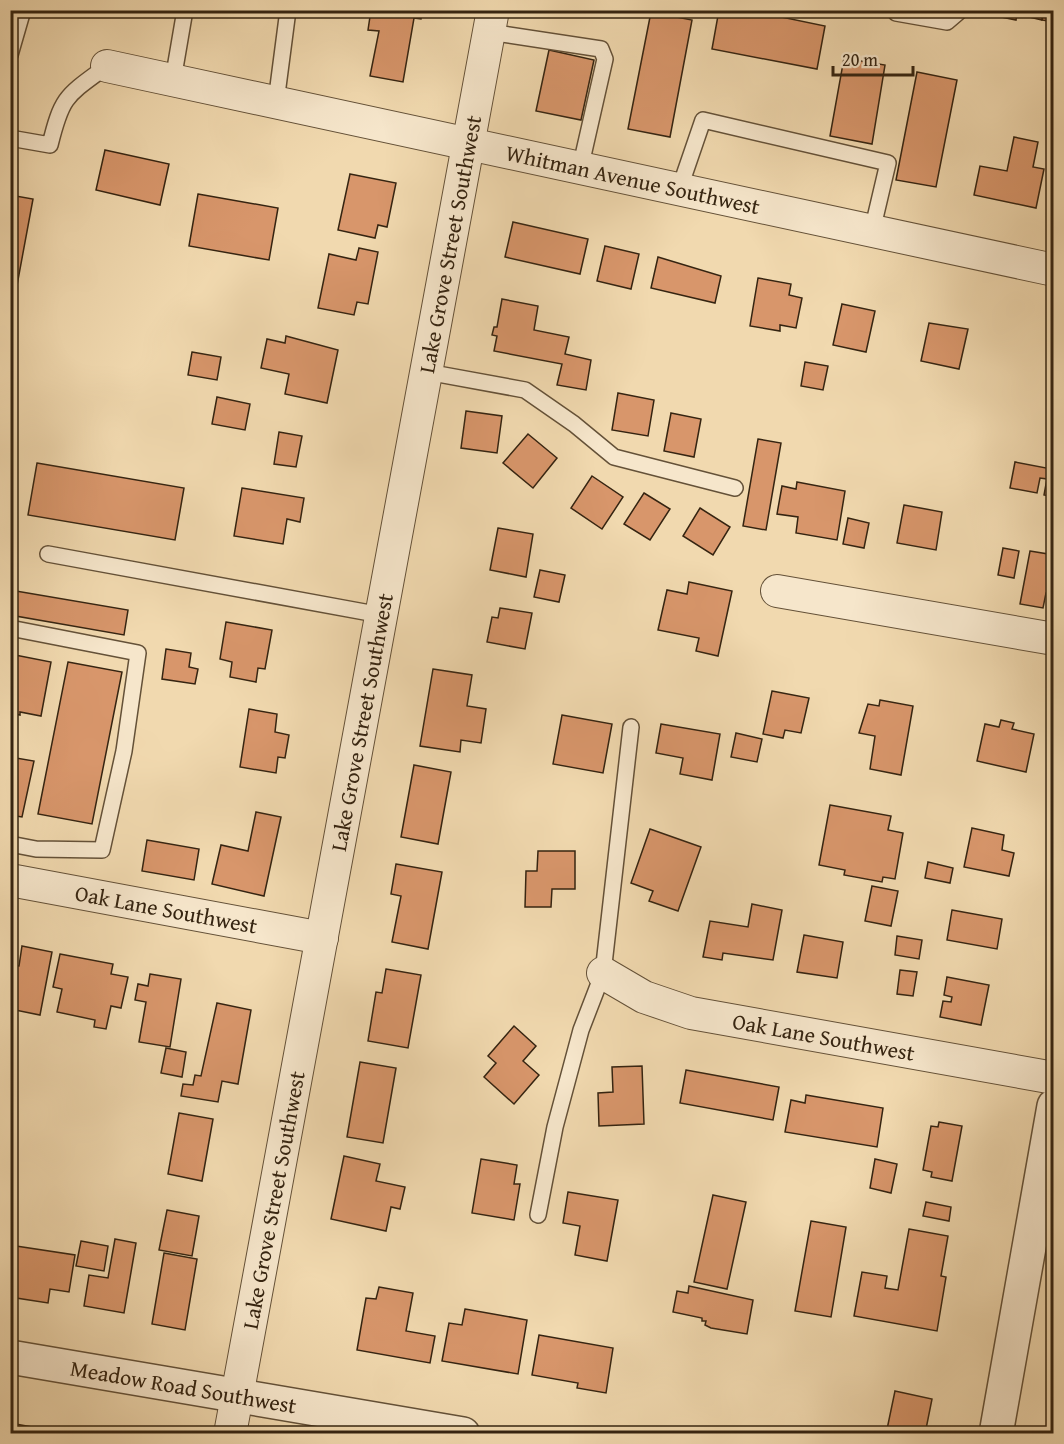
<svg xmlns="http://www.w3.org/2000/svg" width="1064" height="1444" viewBox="0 0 1064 1444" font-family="'Gentium Book Plus',serif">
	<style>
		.building { fill: #d8966b; stroke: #352411; stroke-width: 1.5 }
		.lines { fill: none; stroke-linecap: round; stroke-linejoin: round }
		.service-casing { stroke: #645138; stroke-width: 18 }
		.minor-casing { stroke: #645138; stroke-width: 34 }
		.tertiary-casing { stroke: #645138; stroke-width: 36 }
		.service { stroke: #f6e6cb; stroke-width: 15 }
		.minor { stroke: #f6e6cb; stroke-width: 32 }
		.tertiary { stroke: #f6e6cb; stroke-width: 33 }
		.labels { text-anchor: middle; stroke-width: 6; stroke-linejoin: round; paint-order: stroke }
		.street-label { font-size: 22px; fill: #352411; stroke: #f6e6cb }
	</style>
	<rect width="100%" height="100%" fill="#f1d9af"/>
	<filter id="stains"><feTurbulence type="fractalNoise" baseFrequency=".00333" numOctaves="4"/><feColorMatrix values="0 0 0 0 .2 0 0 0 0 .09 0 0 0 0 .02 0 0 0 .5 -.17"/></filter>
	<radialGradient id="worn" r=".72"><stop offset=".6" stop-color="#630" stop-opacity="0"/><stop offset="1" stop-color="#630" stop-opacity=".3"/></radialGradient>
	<!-- building -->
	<g class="building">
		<polygon points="371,10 422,10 421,19 414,18 403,82 370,76 379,31 368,30"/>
		<polygon points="719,10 747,10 825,26 817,69 712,49"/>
		<polygon points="997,10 1044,10 1042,20 1017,14 1016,20 996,16"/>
		<polygon points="1044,10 1054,10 1054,22 1042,20"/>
		<polygon points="651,12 692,20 670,137 628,129"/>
		<polygon points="549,50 594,60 581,120 536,111"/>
		<polygon points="844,58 885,65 872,144 830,136"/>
		<polygon points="917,72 957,80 936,187 896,180"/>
		<polygon points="1014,137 1038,142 1033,167 1044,169 1036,208 974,195 980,166 1007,171"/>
		<polygon points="105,150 169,164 160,205 96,190"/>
		<polygon points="350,174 396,183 387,227 378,225 375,238 338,230"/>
		<polygon points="198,194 278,208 269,260 189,246"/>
		<polygon points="10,195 33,199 10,323"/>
		<polygon points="513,222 588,239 580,274 505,257"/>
		<polygon points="605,246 639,254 631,289 597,281"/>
		<polygon points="359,248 378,252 368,304 357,302 354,315 318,308 329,254 356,260"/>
		<polygon points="658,257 721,276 715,303 651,288"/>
		<polygon points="758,278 791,284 789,295 802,298 796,328 780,325 780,331 750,326"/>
		<polygon points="502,299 538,306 534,330 569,337 565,354 591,360 586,390 557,385 562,364 494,351 497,336 492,335 494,327 497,327"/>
		<polygon points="842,304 875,311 866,352 833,345"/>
		<polygon points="929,323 968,329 959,369 921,361"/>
		<polygon points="286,336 338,350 327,403 285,394 289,374 261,368 267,339 285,343"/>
		<polygon points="192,352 221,357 217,380 188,375"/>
		<polygon points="805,362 828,366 823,390 801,386"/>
		<polygon points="618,393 654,400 648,436 612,430"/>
		<polygon points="217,397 250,404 245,430 212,424"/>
		<polygon points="466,411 502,416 497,453 461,448"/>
		<polygon points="671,413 701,419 694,457 664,451"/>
		<polygon points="279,432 302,436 296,467 274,464"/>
		<polygon points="528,434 557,458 533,488 503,463"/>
		<polygon points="758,439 781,443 766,530 743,526"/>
		<polygon points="1054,458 1054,497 1044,495 1047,479 1040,478 1037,493 1010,488 1015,462 1051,469"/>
		<polygon points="37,463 184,488 175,540 28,515"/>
		<polygon points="592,476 623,497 602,529 571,508"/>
		<polygon points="797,482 845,491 837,540 796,533 798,517 777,514 782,486 796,489"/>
		<polygon points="242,488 304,498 300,522 287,519 283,544 234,536"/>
		<polygon points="644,493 670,509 650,540 624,524"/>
		<polygon points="904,505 942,512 936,550 897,543"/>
		<polygon points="700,508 730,527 713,555 683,536"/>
		<polygon points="848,518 869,523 864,548 843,544"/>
		<polygon points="498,528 533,534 526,577 490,570"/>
		<polygon points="1003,548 1019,551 1014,578 998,575"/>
		<polygon points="1030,551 1054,555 1054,594 1046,593 1043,608 1020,604"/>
		<polygon points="540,570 565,575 559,602 534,597"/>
		<polygon points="689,582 732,591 718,656 696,651 699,638 658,630 667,590 687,594"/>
		<polygon points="10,590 128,610 124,635 10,615"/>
		<polygon points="500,608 532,613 525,649 487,642 492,617 498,618"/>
		<polygon points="226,622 272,630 265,669 258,668 256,682 230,677 232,662 220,659"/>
		<polygon points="166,649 191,653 189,667 198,669 195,684 162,679"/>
		<polygon points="10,654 51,662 41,716 20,712 20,715 10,713"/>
		<polygon points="68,662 122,672 92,824 38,814"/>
		<polygon points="433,669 472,675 467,706 486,709 481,743 461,740 460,752 420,746"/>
		<polygon points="772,691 809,698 801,733 785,730 783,738 763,734"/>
		<polygon points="880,700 913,706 901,775 870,769 875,736 859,733 868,704 879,706"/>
		<polygon points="249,709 277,714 275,732 289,735 285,758 278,757 276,773 240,767"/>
		<polygon points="562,715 612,724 603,773 553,764"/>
		<polygon points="1001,720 1014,723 1012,729 1034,734 1026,772 977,761 985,724 999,727"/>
		<polygon points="661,724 720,734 712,780 680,774 683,758 656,753"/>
		<polygon points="736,733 762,739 757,762 731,757"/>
		<polygon points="10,757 34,761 22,817 10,815"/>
		<polygon points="414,765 451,772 438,844 401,837"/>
		<polygon points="830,805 891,816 888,830 903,833 895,879 883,877 882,882 844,875 845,870 819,865"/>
		<polygon points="256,812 281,817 264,896 212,884 221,845 248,851"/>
		<polygon points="972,828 1004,835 1002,850 1014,853 1009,876 964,867"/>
		<polygon points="650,829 701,847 678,911 649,901 653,891 631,883"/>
		<polygon points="147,840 199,849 194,880 142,871"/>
		<polygon points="538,851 575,851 575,889 552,889 551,907 525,907 526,871 537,871"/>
		<polygon points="928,862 953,868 950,883 925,878"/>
		<polygon points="396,864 442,872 428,949 392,942 401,896 391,894"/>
		<polygon points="872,886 898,891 891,926 865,921"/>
		<polygon points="752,904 782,910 773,960 723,953 722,960 703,957 710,921 748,927"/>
		<polygon points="952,910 1002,919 997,949 947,940"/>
		<polygon points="804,935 843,942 837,978 797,972"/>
		<polygon points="897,936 922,940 919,959 895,955"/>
		<polygon points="22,946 52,952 40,1015 10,1009 10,965 19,966"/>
		<polygon points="60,954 113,964 111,974 128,977 121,1008 111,1006 106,1029 94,1027 95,1020 57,1012 62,989 53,987"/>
		<polygon points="386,969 421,975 408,1048 368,1041 376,992 382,993"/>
		<polygon points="900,970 917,972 913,996 897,994"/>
		<polygon points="150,974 181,979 170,1047 139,1042 146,1002 135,1000 138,984 148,986"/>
		<polygon points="947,977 989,985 981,1025 940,1017 943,1001 951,1002 952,997 944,995"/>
		<polygon points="217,1003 251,1010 238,1084 222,1081 218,1102 181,1096 183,1084 193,1085 195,1075 201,1076"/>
		<polygon points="514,1026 536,1046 523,1061 539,1075 514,1104 484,1077 496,1063 488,1056"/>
		<polygon points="166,1048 186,1052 182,1077 161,1073"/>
		<polygon points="360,1062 396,1068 383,1143 347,1137"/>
		<polygon points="642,1066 644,1124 599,1126 598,1093 613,1092 612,1067"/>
		<polygon points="686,1070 779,1087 773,1120 680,1103"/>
		<polygon points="806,1095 883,1108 877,1147 785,1132 791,1100 805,1103"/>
		<polygon points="179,1113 213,1119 202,1181 168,1174"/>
		<polygon points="939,1122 962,1126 952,1181 931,1177 932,1172 923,1170 931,1126 938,1127"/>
		<polygon points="344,1156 380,1164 376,1181 405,1187 400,1209 391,1207 386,1231 331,1219"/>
		<polygon points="481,1159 517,1165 514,1184 520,1184 514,1220 472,1213"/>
		<polygon points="875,1159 897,1164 891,1193 870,1188"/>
		<polygon points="568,1192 618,1200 607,1261 575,1255 580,1226 563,1223"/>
		<polygon points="713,1195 746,1202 727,1289 694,1282"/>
		<polygon points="926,1202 951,1207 949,1221 923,1216"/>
		<polygon points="167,1210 199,1216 192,1256 159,1250"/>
		<polygon points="811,1221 846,1227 831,1317 795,1311"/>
		<polygon points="909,1229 948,1236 941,1276 946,1277 937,1331 854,1316 862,1272 887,1276 885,1288 898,1290"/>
		<polygon points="115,1239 136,1243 124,1313 84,1306 89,1275 108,1278"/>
		<polygon points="81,1241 108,1246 104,1271 76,1266"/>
		<polygon points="16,1246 75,1255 69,1292 50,1289 48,1303 10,1297"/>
		<polygon points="164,1253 197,1259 185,1330 152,1324"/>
		<polygon points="689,1286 753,1300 747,1334 711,1328 705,1325 706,1321 702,1321 702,1318 673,1312 677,1291 688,1293"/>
		<polygon points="379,1287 413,1293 406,1331 435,1336 430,1363 357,1350 366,1298 376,1299"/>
		<polygon points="465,1309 527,1320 518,1374 442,1361 449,1323 462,1325"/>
		<polygon points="539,1335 613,1348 606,1393 577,1388 578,1383 532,1375"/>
		<polygon points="895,1391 932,1399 925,1434 886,1434"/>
		<polygon points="10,1423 71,1434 10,1434"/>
	</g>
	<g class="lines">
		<!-- service casing -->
		<g class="service-casing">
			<g id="service">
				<polyline points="895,10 896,13 947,22 961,10"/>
				<polyline points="489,32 601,49 605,59 580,169"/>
				<polyline points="10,55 23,10"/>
				<polyline points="173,80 185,10"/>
				<polyline points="276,102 288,10"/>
				<path d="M10,138L50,145C62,96 66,96 107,66"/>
				<polyline points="679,190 703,120 888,163 872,231"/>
				<polyline points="427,372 525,390 574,424 614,457 735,488"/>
				<polyline points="48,554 381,615"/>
				<polyline points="10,628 138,653 124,751 102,850 36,849 10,844"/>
				<polyline points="538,1215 555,1127 581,1030 603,973 631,727"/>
			</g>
		</g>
		<!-- minor casing -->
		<g class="minor-casing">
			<g id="minor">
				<path id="s1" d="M107,66L1054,270"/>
				<polyline points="777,591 1054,639"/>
				<path id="s2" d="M10,880L322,938"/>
				<path id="s3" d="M603,973L644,997L691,1013L1054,1078"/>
				<path id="s4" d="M230,1434L493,10"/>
			</g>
		</g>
		<!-- tertiary casing -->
		<g class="tertiary-casing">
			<g id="tertiary">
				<path id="s5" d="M10,1357L463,1434"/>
				<polyline points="996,1434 1054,1106"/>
			</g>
		</g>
		<!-- service -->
		<use href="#service" class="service"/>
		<!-- minor -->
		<use href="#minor" class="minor"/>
		<!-- tertiary -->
		<use href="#tertiary" class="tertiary"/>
	</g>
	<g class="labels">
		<!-- street labels -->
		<g class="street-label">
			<text dy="8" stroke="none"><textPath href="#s1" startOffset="538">Whitman Avenue Southwest</textPath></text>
			<text dy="8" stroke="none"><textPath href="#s4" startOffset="1210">Lake Grove Street Southwest</textPath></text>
			<text dy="8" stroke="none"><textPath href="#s4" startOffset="724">Lake Grove Street Southwest</textPath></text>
			<text dy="8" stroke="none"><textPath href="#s2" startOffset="159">Oak Lane Southwest</textPath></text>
			<text dy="8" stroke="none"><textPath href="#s3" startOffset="232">Oak Lane Southwest</textPath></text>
			<text dy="8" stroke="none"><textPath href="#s4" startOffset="238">Lake Grove Street Southwest</textPath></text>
			<text dy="8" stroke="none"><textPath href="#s5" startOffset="176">Meadow Road Southwest</textPath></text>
		</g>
	</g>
	<!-- margin -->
	<rect width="1064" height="1444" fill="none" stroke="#f1d9af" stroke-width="36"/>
	<rect x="12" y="12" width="1040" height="1420" fill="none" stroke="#352411" stroke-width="3"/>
	<rect x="18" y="18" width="1028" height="1408" fill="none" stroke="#352411" stroke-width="1.5"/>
	<!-- scale -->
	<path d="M833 66v9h80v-9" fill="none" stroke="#352411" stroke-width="3"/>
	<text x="842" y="66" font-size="18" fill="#352411" stroke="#f6e6cb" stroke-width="4.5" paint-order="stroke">20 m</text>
	<rect width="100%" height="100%" filter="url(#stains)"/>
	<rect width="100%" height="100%" fill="url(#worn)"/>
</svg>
